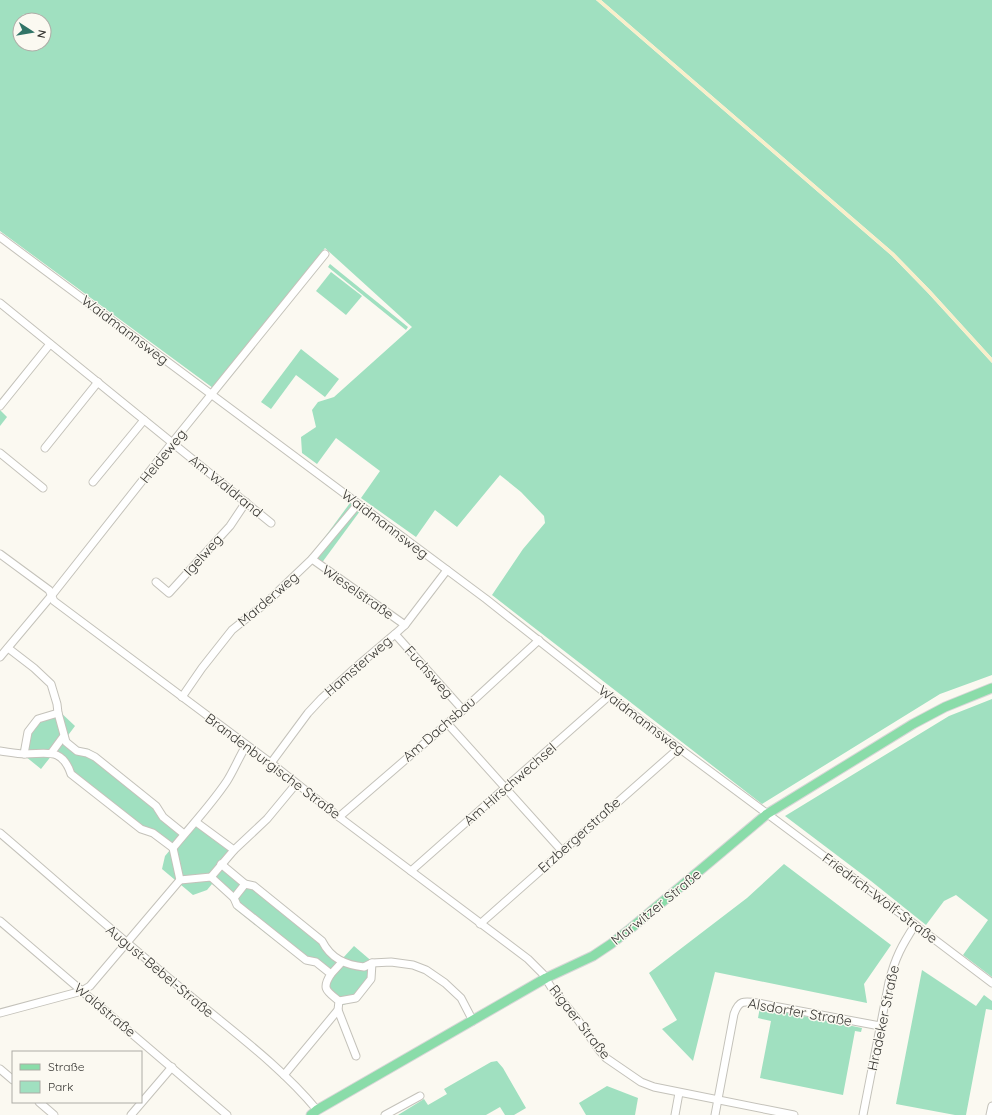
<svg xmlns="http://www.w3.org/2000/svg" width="992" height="1115" viewBox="0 0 992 1115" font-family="Quicksand,sans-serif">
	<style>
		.green { fill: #a0e0c0; fill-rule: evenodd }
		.sand { fill: #f9efca }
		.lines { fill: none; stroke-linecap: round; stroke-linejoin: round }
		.minor-casing { stroke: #c4c2ba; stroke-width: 9 }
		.major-casing { stroke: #d7d7d7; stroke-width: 11 }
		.minor { stroke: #fff; stroke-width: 7 }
		.major { stroke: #8adca9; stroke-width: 9 }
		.labels { text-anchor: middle; stroke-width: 3; stroke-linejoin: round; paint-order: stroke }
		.street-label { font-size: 14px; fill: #393835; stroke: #fbf9f1 }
	</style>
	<rect width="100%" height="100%" fill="#fbf9f1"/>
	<!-- green -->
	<g class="green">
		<path d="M0,0H596L892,256L928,293L992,363V675L940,694L762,804L492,595L523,549L545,523L544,516L521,492L500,475L457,527L435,510L416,537L361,498L380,471L336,438L317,464L302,453L301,437L316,427L312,410L318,402L334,397L412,327L325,248L213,388L0,231ZM20,20H44V44H20Z"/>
		<polygon points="601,0 992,0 992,358 931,291 894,253"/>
		<polygon points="330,264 408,327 406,330 328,267"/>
		<polygon points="331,272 362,296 346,315 316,291"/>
		<polygon points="301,349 339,379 325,397 296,375 271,409 261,402"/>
		<polygon points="0,410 7,417 0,426"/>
		<polygon points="350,503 360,511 318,568 308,560"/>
		<polygon points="992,699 992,977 963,955 988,920 956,895 944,901 926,925 871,881 785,816 949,716"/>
		<polygon points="58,710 75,726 66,738 78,748 89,749 159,806 164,815 184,832 196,818 238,850 227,865 247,882 256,884 325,939 328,949 342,959 354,946 375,964 358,1000 340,1006 324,992 322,984 329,976 316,964 305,964 235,909 233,901 212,884 207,890 193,895 162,869 165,856 170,850 149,833 140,830 66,765 52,755 41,769 20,752 25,731"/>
		<polygon points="784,864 891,945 864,984 867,1003 715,972 693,1061 662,1029 677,1020 649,973 747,898"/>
		<polygon points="922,970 976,1006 984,995 992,1001 992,1010 986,1009 966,1115 955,1115 896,1104"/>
		<polygon points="760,1007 862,1028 861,1032 855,1031 843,1095 760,1078 771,1021 758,1018"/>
		<polygon points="497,1061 503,1068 526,1108 514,1115 505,1115 500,1107 486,1115 398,1115 424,1099 428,1105 447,1094 444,1089 491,1062"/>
		<polygon points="607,1086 638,1098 635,1115 586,1115 579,1103"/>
	</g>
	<!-- sand -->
	<polygon class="sand" points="596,0 601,0 894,253 931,291 992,358 992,363 928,293 892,256"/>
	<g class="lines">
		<!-- minor casing -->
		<g class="minor-casing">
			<g id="minor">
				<polyline points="0,237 486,599 609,696 852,877 992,983"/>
				<polyline points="0,303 271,523"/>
				<polyline points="0,406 50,344"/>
				<polyline points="45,448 98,382"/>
				<polyline points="0,453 43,488"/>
				<polyline points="93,482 144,420"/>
				<polyline points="0,554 49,590 54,601 271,763 339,817 528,959 543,974 551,987 578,1020 599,1050 606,1058 641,1082 654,1087 794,1115"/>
				<polyline points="312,559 405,625"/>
				<polyline points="156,582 169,593 230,526 246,502"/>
				<polyline points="395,634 463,710"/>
				<polyline points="8,648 34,668 51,684 57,704 58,713 66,742 77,751 87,753 95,757 156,806 163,817 184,834"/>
				<polyline points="0,657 52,595 172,443 325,254"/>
				<polyline points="182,697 202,668 232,630 267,602 312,559 358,504"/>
				<polyline points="447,723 562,851"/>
				<path d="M0,751C8,752 17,754 25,754C47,754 62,747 71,774L141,829L153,833L173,848"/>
				<polyline points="52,752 63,737"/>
				<polyline points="24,754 28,732 38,719 58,713"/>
				<polyline points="271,763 308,713 322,698 355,668 395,634 405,625 447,570"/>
				<polyline points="339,817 463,710 539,640"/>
				<polyline points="196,822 234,850"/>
				<path d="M0,833C61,885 120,938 182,989C228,1028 279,1064 317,1110"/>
				<path d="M221,864L245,884L254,886L322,941C331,959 346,965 364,967L372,963L391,962L413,965L426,970L445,983L461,998L473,1021"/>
				<polyline points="411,871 609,696"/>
				<path d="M211,877L234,898L237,905L306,960L316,962L331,974C321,989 327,991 339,1001L338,1010L284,1075"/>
				<path d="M180,880L173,848C191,826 211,805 227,781C234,770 239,757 246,746"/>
				<polyline points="180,880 211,877 234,850 267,819 296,784"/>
				<polyline points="234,898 245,884"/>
				<polyline points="0,921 227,1115"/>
				<polyline points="480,924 679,748"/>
				<polyline points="331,974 342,962"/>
				<polyline points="339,1001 356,998 371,979 372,963"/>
				<polyline points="338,1010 356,1056"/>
				<polyline points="0,1013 82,991 90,986 180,880"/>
				<polyline points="0,1069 13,1080"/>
				<polyline points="39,1102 54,1115"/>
				<polyline points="131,1115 172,1067"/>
				<polyline points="385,1115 420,1096"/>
				<polyline points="675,1115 679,1093"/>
				<path d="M715,1115L734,1014C739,1000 744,1001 758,1003L880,1026"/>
				<path d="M863,1115L889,982C895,958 902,945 915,925"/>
				<polyline points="990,1115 992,1106"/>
			</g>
		</g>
		<!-- major casing -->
		<g class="major-casing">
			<polyline id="major" points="311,1115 317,1110 546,978 593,956 611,944 630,929 767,814 913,724 945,707 992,688"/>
		</g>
		<!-- minor -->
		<use href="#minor" class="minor"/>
		<!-- major -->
		<use href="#major" class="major"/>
	</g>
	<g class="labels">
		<!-- street labels -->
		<g class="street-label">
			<text transform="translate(125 330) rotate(37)" y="5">Waidmannsweg</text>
			<text transform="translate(163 456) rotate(-51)" y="5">Heideweg</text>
			<text transform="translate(226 486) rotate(39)" y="5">Am Waldrand</text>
			<text transform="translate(385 524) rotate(37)" y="5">Waidmannsweg</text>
			<text transform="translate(203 555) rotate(-48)" y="5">Igelweg</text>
			<text transform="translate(358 592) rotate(35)" y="5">Wieselstraße</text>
			<text transform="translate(268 599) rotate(-41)" y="5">Marderweg</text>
			<text transform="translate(358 666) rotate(-41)" y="5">Hamsterweg</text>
			<text transform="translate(429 672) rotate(48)" y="5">Fuchsweg</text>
			<text transform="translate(642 720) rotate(37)" y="5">Waidmannsweg</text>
			<text transform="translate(439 729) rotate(-41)" y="5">Am Dachsbau</text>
			<text transform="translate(273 766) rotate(37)" y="5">Brandenburgische Straße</text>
			<text transform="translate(510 784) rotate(-41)" y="5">Am Hirschwechsel</text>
			<text transform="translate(579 835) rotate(-42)" y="5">Erzbergerstraße</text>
			<text transform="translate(880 898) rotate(37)" y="5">Friedrich-Wolf-Straße</text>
			<text transform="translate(656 907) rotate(-39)" y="5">Marwitzer Straße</text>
			<text transform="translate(160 971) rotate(40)" y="5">August-Bebel-Straße</text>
			<text transform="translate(105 1010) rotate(40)" y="5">Waldstraße</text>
			<text transform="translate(800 1012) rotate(10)" y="5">Alsdorfer Straße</text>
			<text transform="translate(883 1018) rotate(-78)" y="5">Hradeker Straße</text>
			<text transform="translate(580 1022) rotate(52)" y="5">Rigaer Straße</text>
		</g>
	</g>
	<!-- legend -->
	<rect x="12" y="1051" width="130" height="52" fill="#fbf9f1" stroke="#adaca6"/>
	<rect x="20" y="1064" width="20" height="6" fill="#8adca9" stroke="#adaca6"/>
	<text x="48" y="1071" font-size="12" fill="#393835">Straße</text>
	<rect x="20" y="1081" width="20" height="12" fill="#a0e0c0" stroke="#adaca6"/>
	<text x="48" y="1091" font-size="12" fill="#393835">Park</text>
	<!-- north arrow -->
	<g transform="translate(32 32) rotate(102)"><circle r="19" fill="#fbf9f1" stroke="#adaca6"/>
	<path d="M0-3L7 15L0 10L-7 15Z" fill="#317467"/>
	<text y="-6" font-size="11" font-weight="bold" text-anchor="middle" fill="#393835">N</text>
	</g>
</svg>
